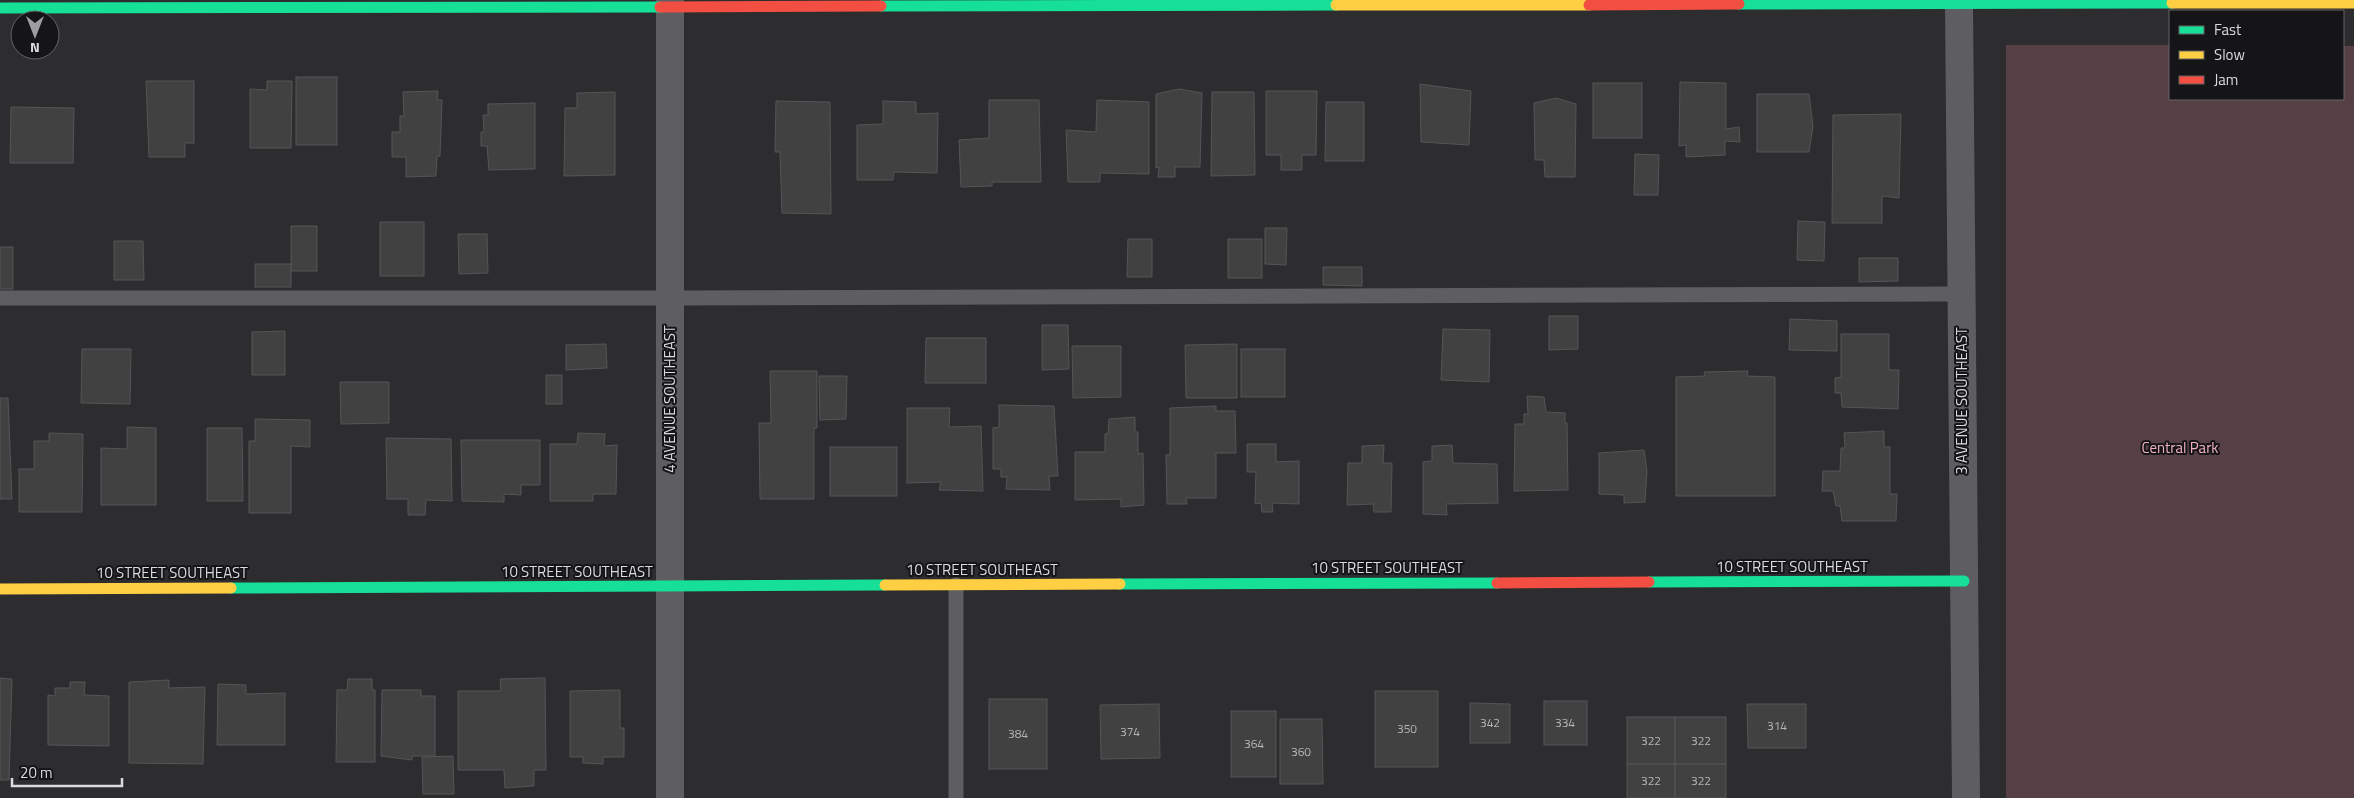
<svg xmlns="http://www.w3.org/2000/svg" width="2354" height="798" viewBox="0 0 2354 798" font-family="'Titillium Web',sans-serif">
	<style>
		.green { fill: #574045 }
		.building { fill: #424142; stroke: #565456 }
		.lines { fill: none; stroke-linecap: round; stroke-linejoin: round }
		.lane { stroke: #5e5e62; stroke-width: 15 }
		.street { stroke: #5e5e62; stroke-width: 28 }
		.fast { stroke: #16e098; stroke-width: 11 }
		.slow { stroke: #ffcf43; stroke-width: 11 }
		.jam { stroke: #f24e42; stroke-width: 11 }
		.labels { text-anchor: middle; stroke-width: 4; stroke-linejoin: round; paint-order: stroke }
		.number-label { font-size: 12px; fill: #b5b4b6 }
		.street-label { font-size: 15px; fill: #dbdadd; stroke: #151416 }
		.park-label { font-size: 15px; fill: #f0b2c0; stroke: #151416 }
	</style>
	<rect width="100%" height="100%" fill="#2d2c2e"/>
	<!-- green -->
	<polygon class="green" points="2006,45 2170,45 2170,99 2343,99 2343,46 2354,46 2354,798 2006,798"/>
	<!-- building -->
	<g class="building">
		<rect x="296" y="77" width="41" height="68"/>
		<polygon points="146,81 194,81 194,143 185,143 185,157 149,157"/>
		<polygon points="267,81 292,81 291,148 250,148 250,89 267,90"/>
		<polygon points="1680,82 1726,83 1726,129 1739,127 1740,142 1725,141 1725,155 1686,157 1686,145 1679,146"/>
		<rect x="1593" y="83" width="49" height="55"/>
		<polygon points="1420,84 1471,91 1469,145 1421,142"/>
		<polygon points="1179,89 1202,93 1200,167 1175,167 1175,177 1158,177 1159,167 1156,168 1156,94"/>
		<polygon points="438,91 437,100 442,100 440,156 437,156 436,176 406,177 406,157 392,157 392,132 400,132 400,116 404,116 403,92"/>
		<polygon points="1266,91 1317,91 1316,155 1302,155 1302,170 1281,170 1281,155 1266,155"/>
		<polygon points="615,92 615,175 564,176 565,108 577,108 577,93"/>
		<polygon points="1212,92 1254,92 1255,175 1211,176"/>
		<polygon points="1757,94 1809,94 1813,126 1809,152 1757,152"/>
		<polygon points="1556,98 1576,104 1575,177 1545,177 1544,160 1535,160 1534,103"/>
		<polygon points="989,100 1039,100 1041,182 992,182 992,186 961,187 959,140 989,138"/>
		<polygon points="1097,100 1149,102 1149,174 1100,173 1100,182 1068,182 1066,130 1096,132"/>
		<polygon points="776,101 830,102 831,214 782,213 780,152 775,152"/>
		<polygon points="883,101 916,102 916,114 938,113 937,173 894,172 893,180 857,180 857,125 883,124"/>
		<polygon points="1326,102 1364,102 1364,161 1325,161"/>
		<polygon points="535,103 535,169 489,170 487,146 481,146 481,132 484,132 483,115 488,115 488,104"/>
		<polygon points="11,107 74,108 73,163 10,163"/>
		<polygon points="1901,114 1899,198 1882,196 1882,223 1832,223 1833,115"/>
		<polygon points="1635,154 1659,155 1658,195 1634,195"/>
		<polygon points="1798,221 1825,222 1824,261 1797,260"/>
		<rect x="380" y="222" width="44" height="54"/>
		<rect x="291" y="226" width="26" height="45"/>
		<polygon points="1265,228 1287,228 1286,265 1265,264"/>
		<polygon points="458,234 487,234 488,273 459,274"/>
		<polygon points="1128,239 1152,239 1152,277 1127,277"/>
		<rect x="1228" y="239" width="34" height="39"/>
		<polygon points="114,241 143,241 144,280 114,280"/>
		<rect x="0" y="247" width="13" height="42"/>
		<polygon points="1859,258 1898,258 1898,281 1859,282"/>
		<rect x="255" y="264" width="36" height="23"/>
		<polygon points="1323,267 1362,267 1362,286 1323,285"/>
		<polygon points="1549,316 1578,316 1578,349 1549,350"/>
		<polygon points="1790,319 1837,321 1837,351 1789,350"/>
		<polygon points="1042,325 1068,325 1069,369 1042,370"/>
		<polygon points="1443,329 1490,330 1489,382 1441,380"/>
		<polygon points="285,331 285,375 252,375 252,332"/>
		<polygon points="1841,334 1889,334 1889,370 1899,370 1898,409 1842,407 1841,393 1835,393 1835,378 1841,377"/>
		<polygon points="926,338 986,338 986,383 925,383"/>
		<polygon points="606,344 607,368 566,370 566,345"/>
		<polygon points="1237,344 1237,398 1186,398 1185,345"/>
		<polygon points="1072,346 1121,346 1121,397 1073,398"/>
		<polygon points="82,349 131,349 130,404 81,403"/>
		<rect x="1241" y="349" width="44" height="48"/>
		<polygon points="770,371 817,371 817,428 814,428 814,499 760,499 759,423 771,423"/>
		<polygon points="1748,371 1747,376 1775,377 1775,496 1676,496 1676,377 1705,376 1704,372"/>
		<rect x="546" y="375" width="16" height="29"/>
		<polygon points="819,376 847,376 846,419 820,420"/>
		<polygon points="340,382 389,382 389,423 341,424"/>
		<polygon points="1527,396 1544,397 1546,412 1565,413 1565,423 1567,423 1568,490 1514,491 1515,424 1524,424 1524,414 1528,414"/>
		<polygon points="0,398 8,398 12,499 0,499"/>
		<polygon points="999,405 1054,406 1058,476 1049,476 1050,490 1006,489 1007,477 1001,477 1001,469 993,469 993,428 999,427"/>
		<polygon points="1216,406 1216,411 1235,411 1236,453 1216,453 1216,498 1186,498 1187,504 1167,504 1166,455 1170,455 1170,408"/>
		<polygon points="907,408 950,408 949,427 981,426 983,491 939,490 941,482 907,483"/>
		<polygon points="1135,417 1135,432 1138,432 1138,454 1143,453 1144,505 1121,507 1121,499 1075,500 1075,452 1105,452 1105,434 1108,433 1109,419"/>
		<polygon points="255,419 310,420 310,447 291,446 291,513 249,513 249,441 255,441"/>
		<polygon points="127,427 156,428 156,505 101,505 101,448 127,449"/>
		<polygon points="207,428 242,428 243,501 207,501"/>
		<polygon points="1884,431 1884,447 1890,447 1890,494 1897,494 1896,521 1842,521 1840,506 1836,506 1833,491 1822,491 1823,471 1840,471 1841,448 1845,448 1844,433"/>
		<polygon points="49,433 83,434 82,512 19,512 19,469 34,469 34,441 49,441"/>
		<polygon points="578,433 605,434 604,446 617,445 616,494 593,494 593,501 550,501 550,444 577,444"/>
		<polygon points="386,438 451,439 452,501 426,500 425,515 408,515 408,499 387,499"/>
		<polygon points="461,440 540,440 540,485 521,485 521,495 504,494 504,502 462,501"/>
		<polygon points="1247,444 1276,444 1276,462 1299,461 1299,504 1272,503 1273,512 1262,512 1261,503 1255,504 1256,472 1247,472"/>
		<polygon points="1384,445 1383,463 1392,463 1391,512 1374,512 1373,504 1347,505 1348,463 1362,463 1362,446"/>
		<polygon points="1452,445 1453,463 1497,464 1498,503 1446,504 1447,515 1423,514 1423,462 1432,461 1432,446"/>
		<rect x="830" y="447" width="67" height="49"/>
		<polygon points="1644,450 1647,471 1645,502 1624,503 1624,495 1599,494 1599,453"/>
		<polygon points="0,678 12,679 9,780 0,780"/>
		<polygon points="545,678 546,770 534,770 534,786 505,788 504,770 458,770 458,691 501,691 500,679"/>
		<polygon points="348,679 372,679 372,690 375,690 375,762 336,762 337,690 347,690"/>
		<polygon points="169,680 169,688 205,687 203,764 129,763 129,682"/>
		<polygon points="70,682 85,682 84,695 109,696 109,746 48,745 48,695 55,696 55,688 70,688"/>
		<polygon points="218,684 246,685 246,694 285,693 285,745 217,745"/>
		<polygon points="382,690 421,690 421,696 435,696 435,756 412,756 412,760 381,756"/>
		<polygon points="620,690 620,728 624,728 624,757 603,757 603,764 583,763 583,757 570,757 570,691"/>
		<rect x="1375" y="691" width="63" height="76"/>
		<rect x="989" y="699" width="58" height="70"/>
		<rect x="1544" y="701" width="43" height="44"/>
		<polygon points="1470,703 1510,704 1510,743 1470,743"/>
		<polygon points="1159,704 1160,758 1101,759 1100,705"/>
		<polygon points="1747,704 1806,704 1806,748 1748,748"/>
		<rect x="1231" y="711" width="45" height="66"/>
		<rect x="1627" y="717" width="48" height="47"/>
		<rect x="1675" y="717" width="51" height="47"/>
		<polygon points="1280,719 1322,719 1323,784 1280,784"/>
		<polygon points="453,756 454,794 423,794 422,757"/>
		<rect x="1627" y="764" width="48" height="34"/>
		<rect x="1675" y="764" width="51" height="34"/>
	</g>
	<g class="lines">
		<!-- lane -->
		<g class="lane">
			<polyline points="0,298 670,298 1961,294"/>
			<polyline points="956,585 956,798"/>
		</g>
		<!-- street -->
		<g class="street">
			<polyline points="1959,4 1966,798"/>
			<polyline points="670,798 670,0"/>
		</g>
		<!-- fast -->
		<g class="fast">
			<polyline points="1739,4 2172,3"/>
			<polyline points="881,6 1336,5"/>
			<polyline points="0,8 660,7"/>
			<polyline points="1649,582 1964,581"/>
			<polyline points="1120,584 1497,583"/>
			<polyline points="231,588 885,585"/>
		</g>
		<!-- slow -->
		<g class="slow">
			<polyline points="2172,3 2354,3"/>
			<polyline points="1336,5 1589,5"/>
			<polyline points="885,585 1120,584"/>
			<polyline points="0,589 231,588"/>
		</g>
		<!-- jam -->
		<g class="jam">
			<polyline points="1589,5 1739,4"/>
			<polyline points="660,7 881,6"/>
			<polyline points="1497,583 1649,582"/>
		</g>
	</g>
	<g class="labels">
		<!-- number labels -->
		<g class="number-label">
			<text x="1490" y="727">342</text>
			<text x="1565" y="727">334</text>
			<text x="1777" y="730">314</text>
			<text x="1407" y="733">350</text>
			<text x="1130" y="736">374</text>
			<text x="1018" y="738">384</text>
			<text x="1651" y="745">322</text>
			<text x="1701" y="745">322</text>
			<text x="1254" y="748">364</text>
			<text x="1301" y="756">360</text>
			<text x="1651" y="785">322</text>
			<text x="1701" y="785">322</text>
		</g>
		<!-- street labels -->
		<g class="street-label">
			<text transform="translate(670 399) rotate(-90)" y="5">4 AVENUE SOUTHEAST</text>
			<text transform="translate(1962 401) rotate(-90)" y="5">3 AVENUE SOUTHEAST</text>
			<text x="1792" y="572">10 STREET SOUTHEAST</text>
			<text x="1387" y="573">10 STREET SOUTHEAST</text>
			<text x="982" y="575">10 STREET SOUTHEAST</text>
			<text x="577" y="577">10 STREET SOUTHEAST</text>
			<text x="172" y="578">10 STREET SOUTHEAST</text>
		</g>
		<!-- park labels -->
		<g class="park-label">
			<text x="2180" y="453">Central Park</text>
		</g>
	</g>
	<!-- legend -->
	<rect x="2169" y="10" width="175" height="90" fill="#151416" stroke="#646366"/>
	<rect x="2179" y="26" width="25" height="8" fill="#16e098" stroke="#646366"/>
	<text x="2214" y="35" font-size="15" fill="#dbdadd">Fast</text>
	<rect x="2179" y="51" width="25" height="8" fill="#ffcf43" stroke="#646366"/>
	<text x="2214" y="60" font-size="15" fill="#dbdadd">Slow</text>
	<rect x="2179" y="76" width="25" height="8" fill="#f24e42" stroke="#646366"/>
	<text x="2214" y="85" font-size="15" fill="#dbdadd">Jam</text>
	<!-- north arrow -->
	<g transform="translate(35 35) rotate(180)"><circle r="24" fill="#151416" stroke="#646366"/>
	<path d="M0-4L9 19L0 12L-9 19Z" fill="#9e9da0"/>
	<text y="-8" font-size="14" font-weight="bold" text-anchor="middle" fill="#dbdadd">N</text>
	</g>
	<!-- scale -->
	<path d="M12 778v8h110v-8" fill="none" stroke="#dbdadd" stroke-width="2.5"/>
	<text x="20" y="778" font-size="15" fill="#dbdadd" stroke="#151416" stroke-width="4" paint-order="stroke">20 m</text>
</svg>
